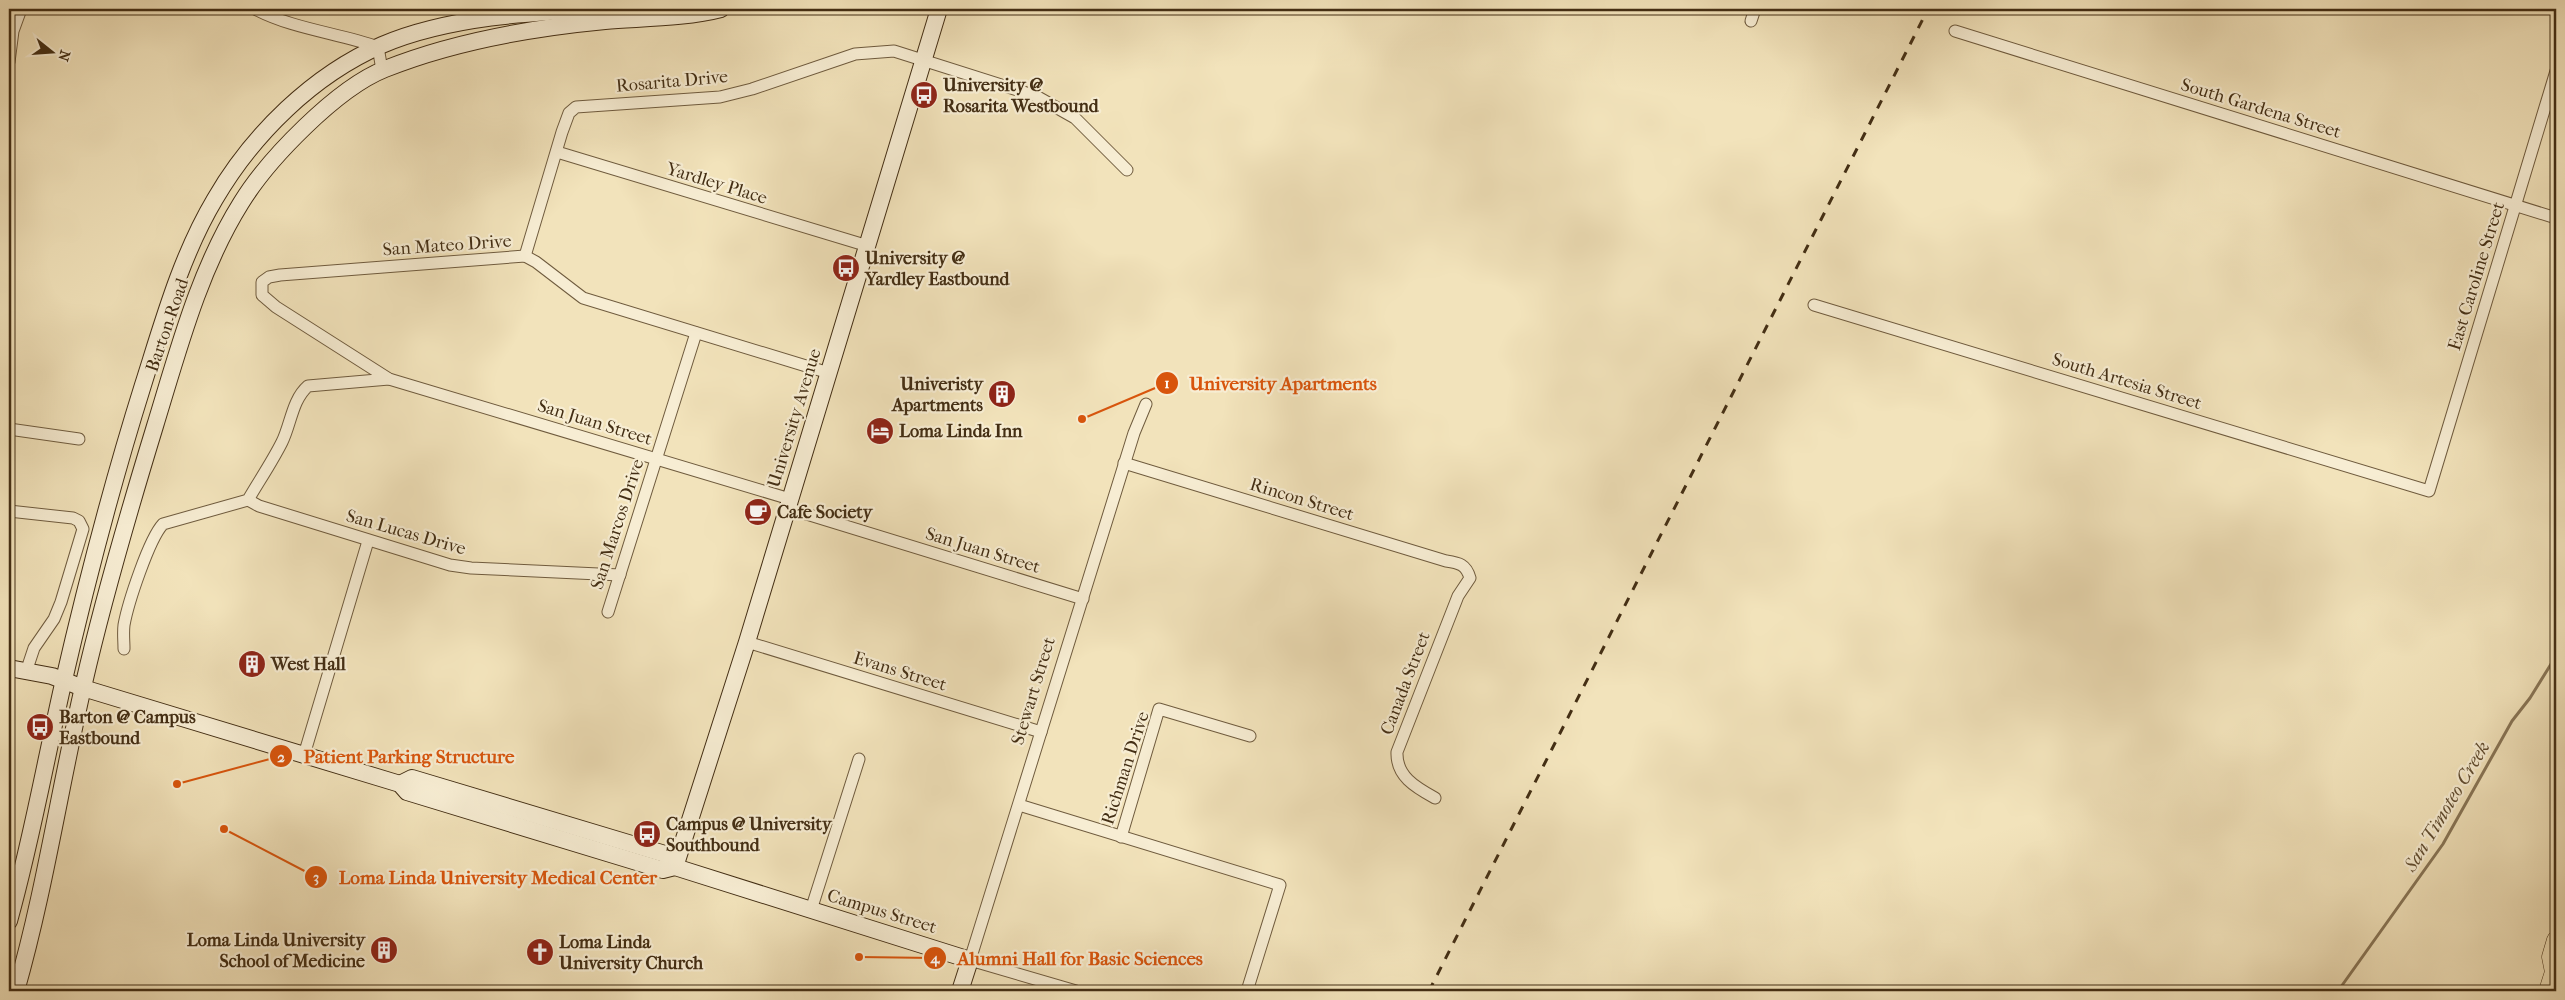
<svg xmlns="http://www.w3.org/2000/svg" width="2565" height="1000" viewBox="0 0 2565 1000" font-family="'IM FELL French Canon',serif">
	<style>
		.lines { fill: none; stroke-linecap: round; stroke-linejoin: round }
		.stream { stroke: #887556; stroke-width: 3 }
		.street-casing { stroke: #6f5b3e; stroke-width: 13 }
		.secondary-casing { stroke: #432e14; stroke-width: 18 }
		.primary-casing { stroke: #432e14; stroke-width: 19 }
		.street { stroke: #f7edd3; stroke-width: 11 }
		.secondary { stroke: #f7edd3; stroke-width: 16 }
		.primary { stroke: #f2e3bb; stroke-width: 18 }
		.rail { stroke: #432e14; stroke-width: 3; stroke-dasharray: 9 9; stroke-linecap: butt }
		.labels { text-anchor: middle; stroke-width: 4.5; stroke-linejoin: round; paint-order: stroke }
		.street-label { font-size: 18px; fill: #432e14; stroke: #f7edd3 }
		.poi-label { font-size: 18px; font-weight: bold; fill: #432e14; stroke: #f7edd3; text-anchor: start }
		.water-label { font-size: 19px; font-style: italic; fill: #604c30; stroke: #f7edd3 }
		.leader { fill: none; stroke: #d8550d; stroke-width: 2 }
		.callout-dot { fill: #d8550d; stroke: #f7edd3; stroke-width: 2 }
		.mark-label { font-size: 15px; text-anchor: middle; font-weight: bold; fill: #fff }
		.callout-label { font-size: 19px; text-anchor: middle; font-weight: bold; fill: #d8550d; stroke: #f7edd3; stroke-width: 4.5; stroke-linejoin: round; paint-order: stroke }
	</style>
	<rect width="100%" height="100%" fill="#f2e3bb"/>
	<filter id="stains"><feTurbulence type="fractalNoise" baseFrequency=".004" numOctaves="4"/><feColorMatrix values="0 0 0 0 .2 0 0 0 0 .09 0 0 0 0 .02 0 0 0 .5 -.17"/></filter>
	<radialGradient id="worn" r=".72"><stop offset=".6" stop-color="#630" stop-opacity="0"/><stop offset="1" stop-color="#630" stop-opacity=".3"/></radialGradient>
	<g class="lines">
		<!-- stream -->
		<polyline class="stream" points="2338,991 2443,844 2512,721 2530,698 2556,656"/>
		<!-- street casing -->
		<g class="street-casing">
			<g id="street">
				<path d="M255,9C293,29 338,33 378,47L382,70"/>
				<polyline points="1751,21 1755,9"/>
				<polyline points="1955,31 2556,218"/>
				<polyline points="9,62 13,31 21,9"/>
				<polyline points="557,152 868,246"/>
				<polyline points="525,256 562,132 569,113 576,107 720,97 752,89 855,54 894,51 1036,96 1075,118 1127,170"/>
				<polyline points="1814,305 2429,491 2556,71"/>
				<polyline points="9,429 79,439"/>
				<path d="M1124,463L1446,561C1459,563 1466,564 1470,578L1458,596L1397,752C1396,776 1415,787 1435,798"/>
				<polyline points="790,499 389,379 276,307 262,295 262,282 269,277 280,275 525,256 536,262 583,298 829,373"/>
				<polyline points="248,500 259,506 450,565 471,568 620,575"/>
				<polyline points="787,508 1083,599"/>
				<polyline points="9,511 73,518 79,521 83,529 61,602 54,619 34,648 27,669"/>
				<polyline points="608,612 696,333"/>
				<polyline points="747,642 1041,732"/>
				<path d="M124,649C124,641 123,633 124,625C128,603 149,539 163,524L248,500C259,481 272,462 282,442C291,424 292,400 308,386L389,379"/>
				<polyline points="304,755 368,541"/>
				<polyline points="1019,805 1280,885 1247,991"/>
				<polyline points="1121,837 1159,709 1250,736"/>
				<polyline points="811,910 859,759"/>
				<polyline points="1076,991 970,960 1134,433 1146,404"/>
			</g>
		</g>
		<!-- secondary casing -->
		<g class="secondary-casing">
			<g id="secondary">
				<polyline points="9,668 52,676 83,688 400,784 407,792 663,870 675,867 970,960 960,991"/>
				<polyline points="400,784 412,778 665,854 675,867"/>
				<polyline points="675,867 747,642 939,9"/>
				<path d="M9,921C31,843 45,763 63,684C86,584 112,484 143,385C163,322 181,256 215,199C253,134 313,75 382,45C447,17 533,12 603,9"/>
				<path d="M16,991C45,890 60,786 84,683C104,596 129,511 155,426C178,351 199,270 241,203C268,159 337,88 385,69C455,41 531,28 605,21C641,18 687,18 721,9"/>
			</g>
		</g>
		<!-- primary casing -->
		<g class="primary-casing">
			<polyline id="primary" points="2548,991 2554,972 2551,957 2556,940"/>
		</g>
		<!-- street -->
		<use href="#street" class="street"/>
		<!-- secondary -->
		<use href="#secondary" class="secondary"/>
		<!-- primary -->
		<use href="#primary" class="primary"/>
		<!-- rail -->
		<polyline class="rail" points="1429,991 1928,9"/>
	</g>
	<!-- icons -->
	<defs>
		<g id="bus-disc" transform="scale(1.4375)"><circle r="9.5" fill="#8f2418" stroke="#f7edd3"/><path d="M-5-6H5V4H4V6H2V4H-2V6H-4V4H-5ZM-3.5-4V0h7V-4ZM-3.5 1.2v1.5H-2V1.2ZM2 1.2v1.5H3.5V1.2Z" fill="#fff"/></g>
		<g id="building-disc" transform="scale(1.4375)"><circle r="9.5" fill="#8f2418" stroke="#f7edd3"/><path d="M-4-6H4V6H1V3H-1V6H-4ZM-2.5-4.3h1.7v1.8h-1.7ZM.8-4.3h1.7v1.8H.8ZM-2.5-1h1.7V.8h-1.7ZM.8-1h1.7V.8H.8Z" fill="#fff"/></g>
		<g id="hotel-disc" transform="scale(1.4375)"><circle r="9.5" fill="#8f2418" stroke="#f7edd3"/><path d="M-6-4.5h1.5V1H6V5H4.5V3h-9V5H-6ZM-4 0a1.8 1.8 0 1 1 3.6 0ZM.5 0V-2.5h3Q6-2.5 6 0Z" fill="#fff"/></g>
		<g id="cafe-disc" transform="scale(1.4375)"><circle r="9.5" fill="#8f2418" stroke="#f7edd3"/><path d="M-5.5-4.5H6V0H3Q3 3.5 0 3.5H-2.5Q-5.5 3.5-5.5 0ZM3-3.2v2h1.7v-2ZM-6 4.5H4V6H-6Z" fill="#fff"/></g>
		<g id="church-disc" transform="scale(1.4375)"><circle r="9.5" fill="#8f2418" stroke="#f7edd3"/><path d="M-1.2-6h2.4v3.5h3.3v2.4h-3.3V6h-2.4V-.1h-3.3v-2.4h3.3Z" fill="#fff"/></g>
	</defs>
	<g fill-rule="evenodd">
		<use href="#bus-disc" x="924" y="95"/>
		<use href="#bus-disc" x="846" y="268"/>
		<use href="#building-disc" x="1002" y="394"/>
		<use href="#hotel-disc" x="880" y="431"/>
		<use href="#cafe-disc" x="758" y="512"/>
		<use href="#building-disc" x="252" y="664"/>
		<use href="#bus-disc" x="40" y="727"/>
		<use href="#bus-disc" x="647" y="834"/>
		<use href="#building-disc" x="384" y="950"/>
		<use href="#church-disc" x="540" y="952"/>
	</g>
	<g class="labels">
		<!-- street labels -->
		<g class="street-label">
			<text transform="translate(672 81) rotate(-5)" y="6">Rosarita Drive</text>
			<text transform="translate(2261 108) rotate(17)" y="6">South Gardena Street</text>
			<text transform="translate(717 183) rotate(17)" y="6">Yardley Place</text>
			<text transform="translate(447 245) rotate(-4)" y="6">San Mateo Drive</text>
			<text transform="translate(2476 276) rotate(-73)" y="6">East Caroline Street</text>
			<text transform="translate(167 325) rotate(-71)" y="6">Barton Road</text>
			<text transform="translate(2127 381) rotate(17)" y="6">South Artesia Street</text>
			<text transform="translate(794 418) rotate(-73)" y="6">University Avenue</text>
			<text transform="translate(595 422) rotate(17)" y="6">San Juan Street</text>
			<text transform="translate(1302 499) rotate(17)" y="6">Rincon Street</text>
			<text transform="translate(617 524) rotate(-72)" y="6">San Marcos Drive</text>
			<text transform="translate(406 532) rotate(16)" y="6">San Lucas Drive</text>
			<text transform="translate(983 550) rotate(17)" y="6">San Juan Street</text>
			<text transform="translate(900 671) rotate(17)" y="6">Evans Street</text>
			<text transform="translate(1405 683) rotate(-69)" y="6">Canada Street</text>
			<text transform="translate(1033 691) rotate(-73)" y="6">Stewart Street</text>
			<text transform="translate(1125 768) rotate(-72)" y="6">Richman Drive</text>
			<text transform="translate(882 911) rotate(17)" y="6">Campus Street</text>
		</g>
		<!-- poi labels -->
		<g class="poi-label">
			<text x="943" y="91">University @<tspan x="943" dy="21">Rosarita Westbound</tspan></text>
			<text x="865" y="264">University @<tspan x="865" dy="21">Yardley Eastbound</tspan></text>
			<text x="983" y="390" text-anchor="end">Univeristy<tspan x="983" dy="21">Apartments</tspan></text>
			<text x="899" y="437">Loma Linda Inn</text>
			<text x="777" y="518">Cafe Society</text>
			<text x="271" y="670">West Hall</text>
			<text x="59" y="723">Barton @ Campus<tspan x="59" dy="21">Eastbound</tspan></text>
			<text x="666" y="830">Campus @ University<tspan x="666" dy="21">Southbound</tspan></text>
			<text x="365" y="946" text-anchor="end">Loma Linda University<tspan x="365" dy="21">School of Medicine</tspan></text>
			<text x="559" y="948">Loma Linda<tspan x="559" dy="21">University Church</tspan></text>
		</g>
		<!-- water labels -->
		<g class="water-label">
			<text transform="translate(2446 806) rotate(-59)" y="7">San Timoteo Creek</text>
		</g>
	</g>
	<!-- callouts -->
	<path class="leader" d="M1082 419L1167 383M177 784L281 756M224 829L316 877M859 957L935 958"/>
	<g class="callout-dot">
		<circle cx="1082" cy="419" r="5"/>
		<circle cx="177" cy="784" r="5"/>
		<circle cx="224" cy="829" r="5"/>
		<circle cx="859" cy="957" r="5"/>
		<circle cx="1167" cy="383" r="12"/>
		<circle cx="281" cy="756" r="12"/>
		<circle cx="316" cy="877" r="12"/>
		<circle cx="935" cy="958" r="12"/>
	</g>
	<g class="mark-label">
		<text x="1167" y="388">1</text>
		<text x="281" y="762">2</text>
		<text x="316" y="882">3</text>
		<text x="935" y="963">4</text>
	</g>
	<g class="callout-label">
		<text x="1283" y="390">University Apartments</text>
		<text x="409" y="763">Patient Parking Structure</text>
		<text x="498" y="884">Loma Linda University Medical Center</text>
		<text x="1080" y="965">Alumni Hall for Basic Sciences</text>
	</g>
	<!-- margin -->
	<rect width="2565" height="1000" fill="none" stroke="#f2e3bb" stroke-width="30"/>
	<rect x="10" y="10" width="2545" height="980" fill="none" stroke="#432e14" stroke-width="2.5"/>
	<rect x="15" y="15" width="2535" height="970" fill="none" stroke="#432e14"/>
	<!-- north arrow -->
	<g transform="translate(52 52) rotate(107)" stroke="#f7edd3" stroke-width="4" paint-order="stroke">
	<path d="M0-4L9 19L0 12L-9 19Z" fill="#432e14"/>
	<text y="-8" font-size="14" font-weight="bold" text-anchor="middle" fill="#432e14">N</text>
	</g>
	<rect width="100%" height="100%" filter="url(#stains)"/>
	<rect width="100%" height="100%" fill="url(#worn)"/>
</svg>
